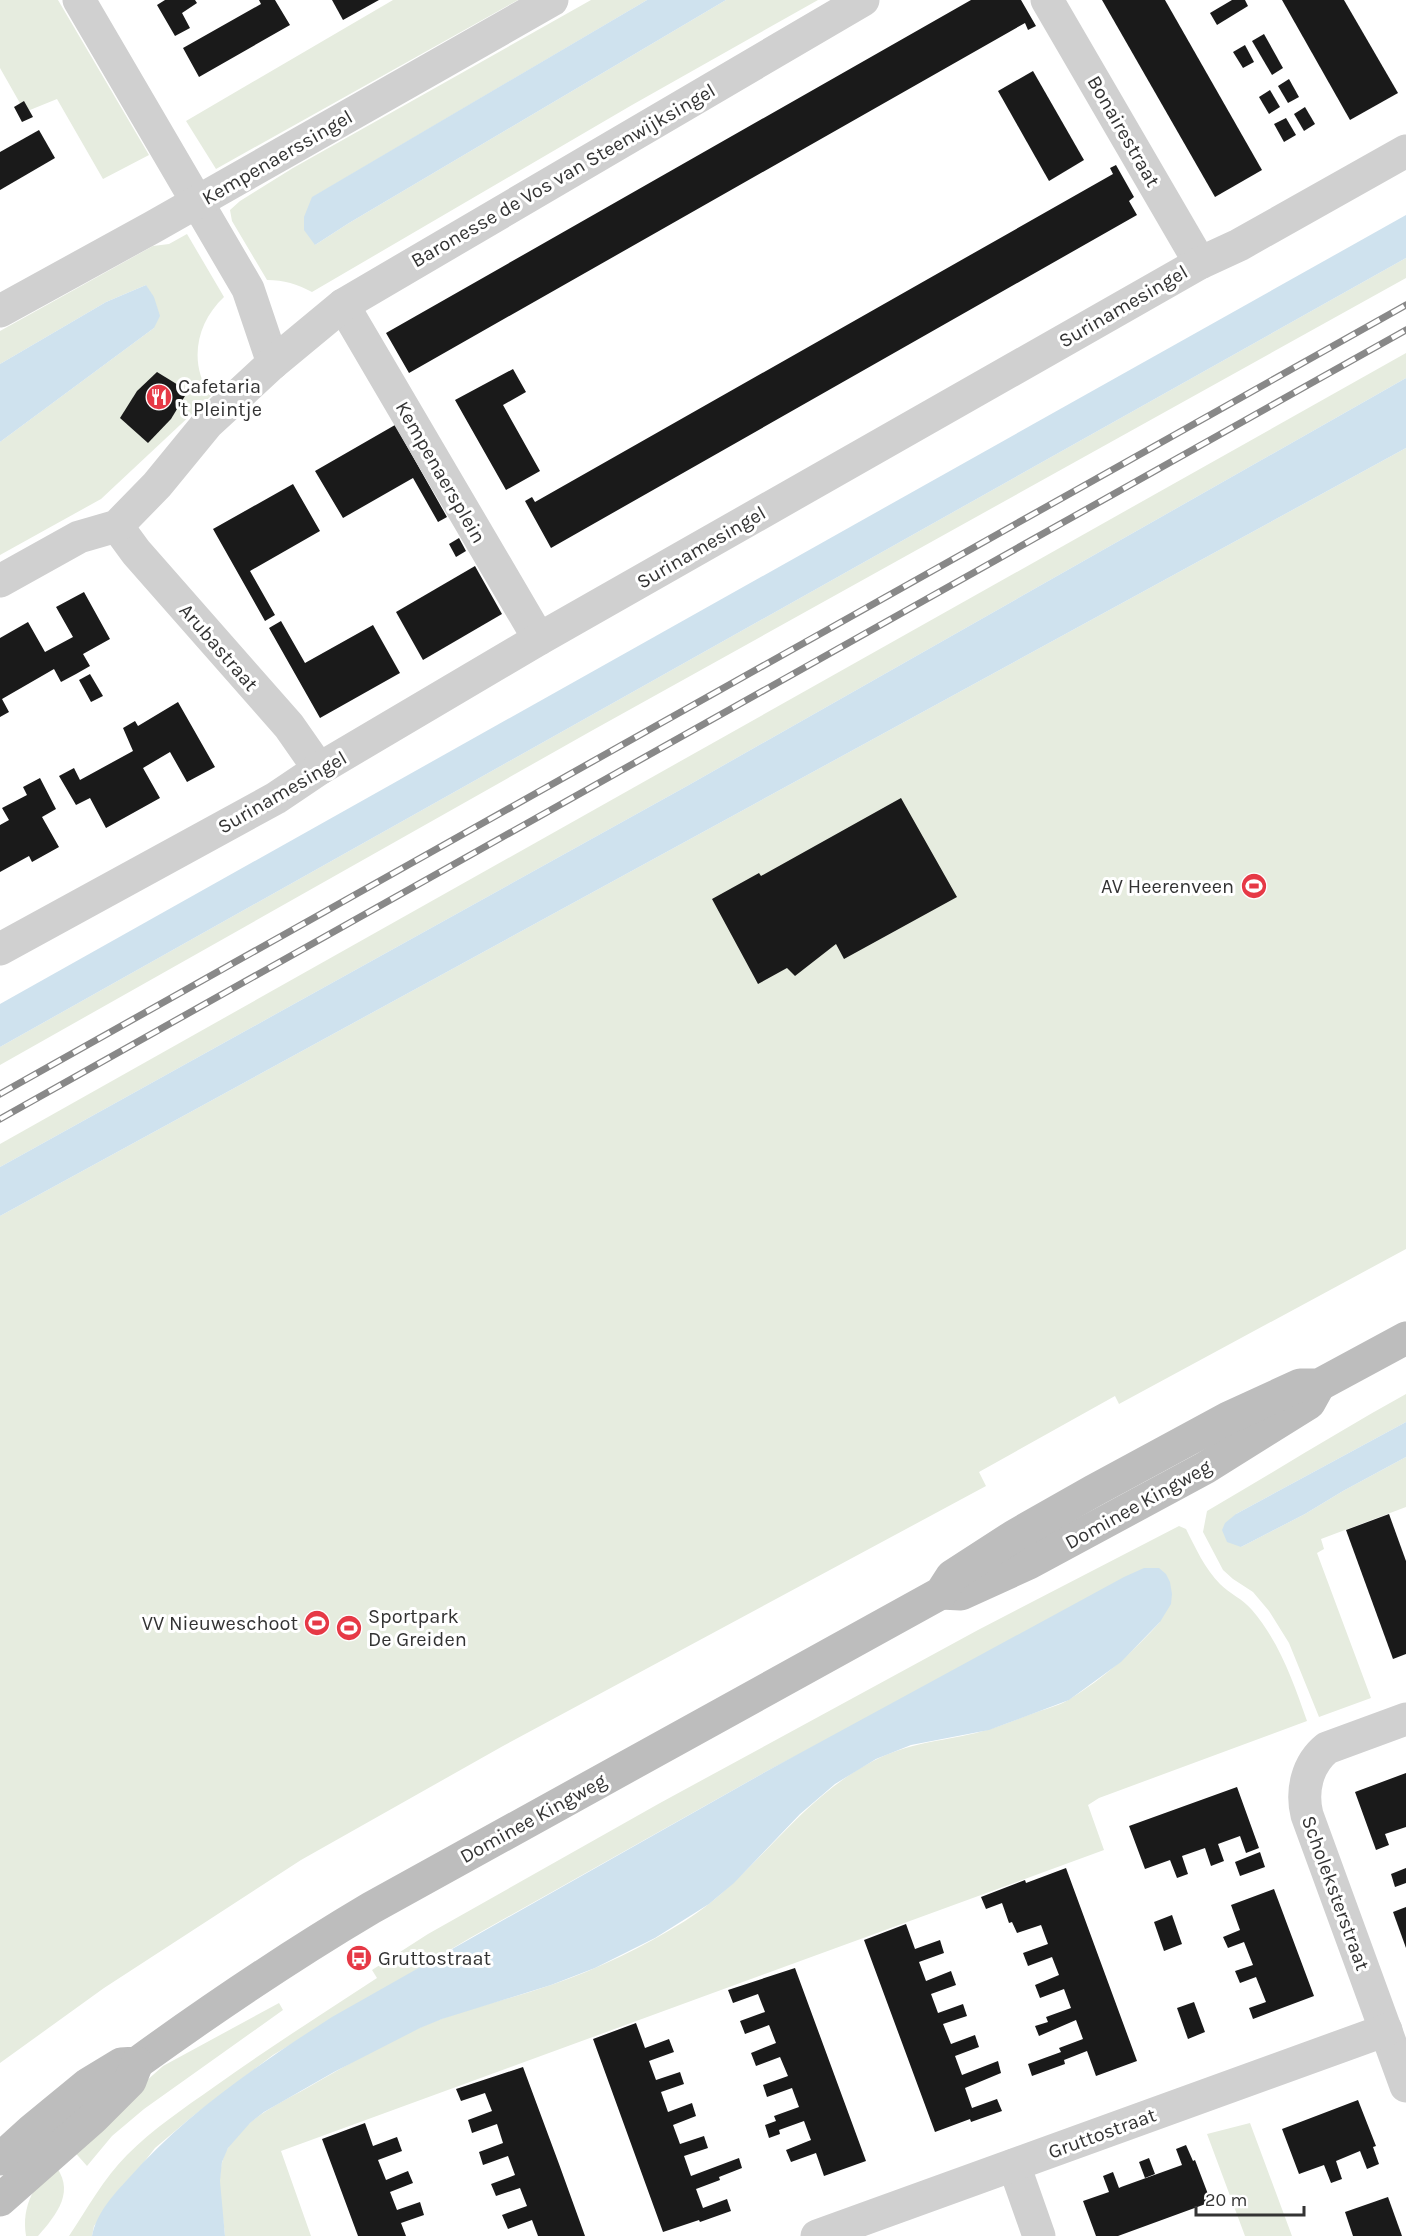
<svg xmlns="http://www.w3.org/2000/svg" width="1406" height="2236" viewBox="0 0 1406 2236" font-family="Karla,sans-serif">
	<style>
		.green { fill: #e6ecdf }
		.water { fill: #cfe2ee }
		.building { fill: #1a1a1a }
		.lines { fill: none; stroke-linecap: round; stroke-linejoin: round }
		.street { stroke: #d0d0d0; stroke-width: 33 }
		.secondary { stroke: #bdbdbd; stroke-width: 33 }
		.rail-casing { stroke: #888; stroke-width: 7 }
		.rail { stroke: #fff; stroke-width: 4.5; stroke-dasharray: 14; stroke-linecap: butt }
		.labels { text-anchor: middle; stroke-width: 6; stroke-linejoin: round; paint-order: stroke }
		.street-label { font-size: 20px; fill: #333; stroke: #fff }
		.poi-label { font-size: 20px; fill: #333; stroke: #fff; text-anchor: start }
	</style>
	<rect width="100%" height="100%" fill="#fff"/>
	<!-- green -->
	<g class="green">
		<polygon points="0,0 58,0 149,155 103,179 57,99 25,112 0,68"/>
		<polygon points="393,0 518,0 216,169 186,121"/>
		<path d="M591,0H647L313,197L315,245L349,223L726,0H818L632,105L312,292C297,284 284,280 267,280L232,221L230,210L240,201L293,168Z"/>
		<path d="M187,234L224,297C196,323 188,364 211,396L101,499L0,555V442L154,328L146,285L106,302L0,364V331L153,246L169,244Z"/>
		<polygon points="1406,258 1406,278 593,730 0,1065 0,1047"/>
		<polygon points="1406,353 1406,378 687,786 0,1167 0,1144"/>
		<polygon points="1406,448 1406,1249 1119,1404 1115,1396 979,1472 986,1486 503,1746 301,1860 104,1988 0,2063 0,1216"/>
		<path d="M1406,1394V1422L1236,1514L1241,1547L1305,1514L1343,1491L1406,1457V1507L1321,1539L1324,1549L1317,1553L1371,1698L1319,1717L1289,1643L1269,1611L1253,1592L1233,1579L1223,1570L1203,1532L1207,1511C1274,1472 1339,1431 1406,1394Z"/>
		<path d="M1179,1526L1186,1529C1195,1547 1205,1569 1220,1584C1230,1594 1243,1599 1252,1610C1280,1643 1293,1681 1307,1721L1099,1798L1088,1805L1104,1850L281,2151L311,2236H225C223,2210 213,2172 228,2148C245,2119 278,2104 307,2088C351,2063 396,2035 444,2018C479,2006 516,1997 551,1985C598,1969 643,1947 685,1921C756,1876 796,1801 873,1761C910,1742 938,1742 976,1733C997,1728 1017,1719 1037,1712C1048,1708 1061,1705 1070,1699C1104,1678 1134,1651 1160,1622L830,1738L767,1771L470,1938L273,2055L193,2116L155,2148L94,2226L92,2236H69C87,2209 104,2178 127,2155C153,2129 184,2108 214,2087C267,2049 322,2014 377,1978L372,1970L428,1934L660,1803L978,1630Z"/>
		<polygon points="279,2003 283,2010 144,2109 112,2136 87,2166 71,2148 163,2066"/>
		<polygon points="1250,2123 1292,2236 1293,2236 1245,2236 1207,2134"/>
		<path d="M53,2163C77,2190 57,2214 38,2236H26C21,2205 35,2186 53,2163Z"/>
	</g>
	<!-- water -->
	<g class="water">
		<polygon points="647,0 726,0 349,223 315,245 304,230 304,217 312,197"/>
		<polygon points="1406,215 1406,258 0,1047 0,1004"/>
		<polygon points="146,285 154,297 160,316 154,328 0,442 0,364 106,302"/>
		<polygon points="1406,378 1406,448 0,1216 0,1167 687,786"/>
		<polygon points="1406,1422 1406,1457 1343,1491 1305,1514 1241,1547 1227,1542 1222,1530 1225,1523 1236,1514"/>
		<path d="M1144,1568H1159L1166,1574L1170,1582L1172,1594L1171,1604L1160,1622L1121,1662L1069,1700L989,1730L911,1745L876,1759L835,1784L800,1814L734,1883L709,1904L655,1938L595,1968L551,1985L442,2019L420,2028L334,2072L264,2112L250,2123L228,2148L222,2162L220,2181L225,2236H92C96,2214 113,2195 128,2179C186,2113 259,2064 332,2017L767,1771L1124,1577Z"/>
	</g>
	<!-- building -->
	<g class="building">
		<polygon points="165,0 195,0 197,3 182,13 190,28 175,36 157,5"/>
		<polygon points="259,0 275,0 290,25 199,77 183,48 261,4"/>
		<polygon points="332,0 379,0 343,20"/>
		<polygon points="971,0 1021,0 1036,26 1028,30 1025,23 409,373 386,333"/>
		<polygon points="1102,0 1165,0 1262,170 1215,197"/>
		<polygon points="1232,0 1245,0 1248,6 1217,25 1210,13"/>
		<polygon points="1282,0 1344,0 1398,93 1350,120"/>
		<polygon points="1264,34 1283,68 1272,75 1252,41"/>
		<polygon points="1245,45 1254,62 1243,68 1233,52"/>
		<polygon points="1033,71 1084,160 1049,181 998,91"/>
		<polygon points="1289,79 1299,97 1288,103 1278,86"/>
		<polygon points="1270,90 1280,107 1269,114 1259,97"/>
		<polygon points="24,101 33,117 22,122 14,107"/>
		<polygon points="1305,107 1315,124 1304,131 1294,114"/>
		<polygon points="1286,118 1296,135 1284,142 1274,124"/>
		<polygon points="39,130 55,158 0,190 0,152"/>
		<polygon points="1116,165 1134,197 1129,201 1137,215 551,548 525,501 532,497 535,502 1113,174 1110,168"/>
		<polygon points="513,369 526,392 503,405 540,471 506,490 455,400"/>
		<polygon points="157,372 188,391 171,419 148,443 120,418 137,391"/>
		<polygon points="395,425 447,517 438,522 413,478 343,518 315,471"/>
		<polygon points="293,484 320,531 250,571 275,615 265,621 213,529"/>
		<polygon points="459,538 466,551 456,557 449,544"/>
		<polygon points="475,566 502,614 423,660 396,612"/>
		<polygon points="84,592 110,639 83,654 90,666 76,674 61,682 54,669 2,699 9,712 0,717 0,638 28,622 45,652 73,637 56,607"/>
		<polygon points="281,621 305,663 373,625 400,673 320,718 269,628"/>
		<polygon points="90,674 103,696 91,702 79,680"/>
		<polygon points="178,702 215,767 187,782 170,752 143,768 160,798 106,828 90,798 76,805 59,776 74,768 80,780 133,751 123,728 135,721 138,726"/>
		<polygon points="40,778 56,809 42,817 59,847 32,862 29,856 0,872 0,825 9,820 2,808 27,795 23,787"/>
		<polygon points="901,798 957,897 844,959 836,944 795,976 787,968 758,984 712,899 759,873 761,876"/>
		<polygon points="1389,1514 1406,1561 1406,1654 1393,1659 1346,1530"/>
		<polygon points="1406,1773 1406,1827 1385,1834 1389,1845 1376,1850 1355,1792"/>
		<polygon points="1237,1787 1259,1848 1246,1853 1240,1836 1218,1844 1224,1861 1211,1866 1205,1848 1182,1856 1188,1874 1177,1878 1170,1860 1145,1869 1129,1826"/>
		<polygon points="1260,1852 1265,1867 1240,1876 1235,1862"/>
		<polygon points="1066,1868 1137,2061 1096,2076 1087,2051 1064,2060 1065,2064 1032,2076 1028,2064 1061,2052 1059,2048 1083,2039 1076,2020 1039,2036 1035,2026 1048,2022 1046,2017 1071,2008 1064,1989 1040,1998 1035,1985 1059,1975 1052,1957 1028,1966 1023,1953 1048,1944 1041,1925 1017,1933 1012,1922 1009,1923 1002,1903 986,1909 981,1897 1025,1880 1026,1883"/>
		<polygon points="1406,1868 1406,1883 1395,1887 1391,1874"/>
		<polygon points="1274,1889 1314,1996 1253,2019 1249,2008 1266,2002 1256,1977 1240,1983 1235,1971 1253,1965 1244,1942 1228,1948 1223,1937 1240,1930 1231,1905"/>
		<polygon points="1406,1907 1406,1948 1393,1912"/>
		<polygon points="1172,1915 1182,1944 1164,1951 1154,1922"/>
		<polygon points="906,1924 915,1949 940,1940 944,1953 919,1962 926,1981 951,1971 956,1985 931,1994 938,2013 963,2004 967,2016 943,2024 951,2044 975,2035 979,2047 955,2056 962,2075 998,2061 1001,2073 965,2088 972,2108 997,2099 1002,2111 971,2122 970,2119 935,2132 864,1940"/>
		<polygon points="795,1968 866,2161 824,2176 816,2153 791,2162 786,2150 811,2140 804,2121 779,2130 780,2134 769,2138 765,2125 776,2121 774,2116 799,2107 792,2088 767,2097 763,2085 788,2076 780,2057 756,2066 751,2053 776,2043 769,2025 745,2034 740,2021 765,2012 758,1994 733,2003 728,1990"/>
		<polygon points="1194,2002 1205,2032 1188,2039 1177,2008"/>
		<polygon points="636,2023 645,2048 669,2039 674,2052 649,2061 656,2080 680,2072 684,2084 661,2092 668,2112 692,2103 696,2116 673,2125 680,2144 704,2136 708,2148 684,2156 691,2176 739,2158 742,2168 719,2177 720,2180 696,2189 703,2208 727,2199 731,2211 700,2222 699,2220 663,2232 593,2039"/>
		<polygon points="523,2067 559,2164 585,2236 538,2236 532,2220 508,2229 502,2215 527,2206 520,2188 496,2196 491,2184 515,2175 508,2156 483,2165 479,2152 503,2143 497,2124 472,2133 468,2120 492,2111 485,2093 461,2101 456,2089"/>
		<polygon points="1358,2100 1376,2146 1373,2147 1379,2164 1367,2169 1360,2151 1336,2161 1342,2179 1331,2183 1324,2165 1299,2174 1282,2129"/>
		<polygon points="365,2123 373,2146 397,2137 402,2151 378,2160 386,2180 408,2171 413,2183 390,2192 397,2210 420,2202 424,2215 401,2223 406,2236 358,2236 322,2139"/>
		<polygon points="1186,2145 1193,2161 1195,2160 1211,2202 1118,2236 1096,2236 1083,2201 1109,2192 1103,2176 1113,2172 1119,2188 1121,2187 1182,2165 1176,2149"/>
		<polygon points="1149,2158 1155,2174 1145,2178 1139,2162"/>
		<polygon points="1388,2197 1402,2236 1353,2236 1345,2212"/>
	</g>
	<g class="lines">
		<!-- street -->
		<g class="street">
			<polyline points="79,0 248,289 273,363"/>
			<polyline points="1047,0 1200,263"/>
			<polyline points="343,305 539,639"/>
			<polyline points="0,311 153,227 552,0"/>
			<polyline points="117,526 136,552 289,726 319,769"/>
			<polyline points="0,581 79,537 117,526 157,485 207,424 273,363 343,305 863,0"/>
			<polyline points="0,949 276,798 319,769 539,639 1200,263 1239,245 1406,151"/>
			<path d="M1406,1719L1327,1748C1307,1764 1301,1791 1307,1815L1406,2086"/>
			<polyline points="1014,2165 1039,2236"/>
			<polyline points="817,2236 1386,2030"/>
		</g>
		<!-- secondary -->
		<g class="secondary">
			<polyline points="941,1593 961,1594 1029,1563 1205,1468 1309,1403 1319,1385"/>
			<path d="M0,2159L32,2130L88,2084L121,2064L137,2063C213,2008 290,1956 371,1908L941,1593L952,1576L1014,1536L1093,1491L1228,1418L1300,1385H1319L1406,1338"/>
			<polyline points="0,2200 93,2118 130,2081 137,2063"/>
		</g>
		<!-- rail casing -->
		<g class="rail-casing">
			<g id="rail">
				<polyline points="0,1094 1406,305"/>
				<polyline points="0,1119 1406,330"/>
			</g>
		</g>
		<!-- rail -->
		<use href="#rail" class="rail"/>
	</g>
	<!-- icons -->
	<defs>
		<g id="restaurant-disc" transform="scale(1.35)"><circle r="9.5" fill="#e63946" stroke="#fff"/><path d="M-5-6h1v4h1v-4h1v4h1v-4h1v5L-1.5 .5V6h-2V.5L-5-1ZM5-6V6H3V1.5H1.5Q1.5-4 5-6Z" fill="#fff"/></g>
		<g id="stadium-disc" transform="scale(1.35)"><circle r="9.5" fill="#e63946" stroke="#fff"/><path d="M0-5a6.5 5 0 1 0 0 10a6.5 5 0 1 0 0-10ZM-3.5-1.8h7v3.6h-7Z" fill="#fff"/></g>
		<g id="bus-disc" transform="scale(1.35)"><circle r="9.5" fill="#e63946" stroke="#fff"/><path d="M-5-6H5V4H4V6H2V4H-2V6H-4V4H-5ZM-3.5-4V0h7V-4ZM-3.5 1.2v1.5H-2V1.2ZM2 1.2v1.5H3.5V1.2Z" fill="#fff"/></g>
	</defs>
	<g fill-rule="evenodd">
		<use href="#restaurant-disc" x="159" y="397"/>
		<use href="#stadium-disc" x="1254" y="886"/>
		<use href="#stadium-disc" x="317" y="1623"/>
		<use href="#stadium-disc" x="349" y="1628"/>
		<use href="#bus-disc" x="359" y="1958"/>
	</g>
	<g class="labels">
		<!-- street labels -->
		<g class="street-label">
			<text transform="translate(1124 131) rotate(60)" y="7">Bonairestraat</text>
			<text transform="translate(277 157) rotate(-30)" y="7">Kempenaerssingel</text>
			<text transform="translate(563 175) rotate(-30)" y="7">Baronesse de Vos van Steenwijksingel</text>
			<text transform="translate(1123 306) rotate(-30)" y="7">Surinamesingel</text>
			<text transform="translate(441 472) rotate(60)" y="7">Kempenaersplein</text>
			<text transform="translate(701 547) rotate(-30)" y="7">Surinamesingel</text>
			<text transform="translate(219 647) rotate(49)" y="7">Arubastraat</text>
			<text transform="translate(282 792) rotate(-30)" y="7">Surinamesingel</text>
			<text transform="translate(1138 1504) rotate(-29)" y="7">Dominee Kingweg</text>
			<text transform="translate(533 1818) rotate(-29)" y="7">Dominee Kingweg</text>
			<text transform="translate(1336 1893) rotate(70)" y="7">Scholeksterstraat</text>
			<text transform="translate(1102 2133) rotate(-20)" y="7">Gruttostraat</text>
		</g>
		<!-- poi labels -->
		<g class="poi-label">
			<text x="178" y="393">Cafetaria<tspan x="178" dy="23">'t Pleintje</tspan></text>
			<text x="1234" y="893" text-anchor="end">AV Heerenveen</text>
			<text x="368" y="1623">Sportpark<tspan x="368" dy="23">De Greiden</tspan></text>
			<text x="298" y="1630" text-anchor="end">VV Nieuweschoot</text>
			<text x="378" y="1965">Gruttostraat</text>
		</g>
	</g>
	<!-- scale -->
	<path d="M1196 2206v9h108v-9" fill="none" stroke="#333333" stroke-width="3"/>
	<text x="1205" y="2206" font-size="18" fill="#333333" stroke="#ffffff" stroke-width="4.5" paint-order="stroke">20 m</text>
</svg>
